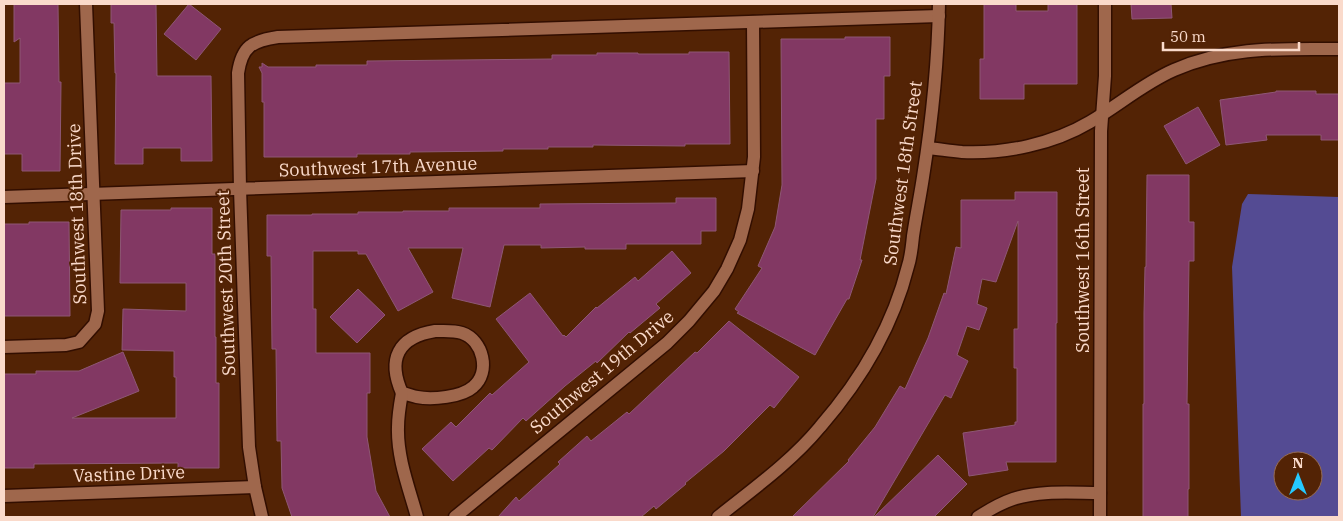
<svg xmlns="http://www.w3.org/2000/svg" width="1343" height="521" viewBox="0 0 1343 521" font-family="'IBM Plex Serif',serif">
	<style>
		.water { fill: #544b93; fill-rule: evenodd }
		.building { fill: #823863; stroke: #8e5775 }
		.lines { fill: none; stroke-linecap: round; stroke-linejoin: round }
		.minor-casing { stroke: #320e00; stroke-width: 15 }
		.minor { stroke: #9f674c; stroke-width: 12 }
		.labels { text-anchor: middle; stroke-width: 4; stroke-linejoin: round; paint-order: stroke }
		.street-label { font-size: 18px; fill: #fadacb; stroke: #532305 }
	</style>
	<rect width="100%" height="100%" fill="#532305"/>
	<!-- water -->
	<path class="water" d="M1248,194L1339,197V517H1241L1232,267L1242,204ZM1283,461H1313V491H1283Z"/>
	<!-- building -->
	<g class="building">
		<polygon points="14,4 58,4 59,82 61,82 60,171 22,171 22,154 4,154 4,83 20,83 20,38 14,42"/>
		<polygon points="111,4 156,4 157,76 211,76 212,161 181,161 181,148 143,148 143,164 115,164 116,73 115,73 114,23 111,23"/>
		<polygon points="189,4 221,29 196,60 164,34"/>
		<polygon points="984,4 1016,4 1016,11 1048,11 1048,4 1077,4 1077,84 1024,84 1024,99 980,99 980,59 984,59"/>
		<polygon points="1131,4 1171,4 1172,18 1132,19"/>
		<polygon points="845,37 890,37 890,76 884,76 884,119 876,119 876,179 860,260 862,260 849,299 847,299 815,355 737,313 739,312 735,309 762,268 758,266 775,227 782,185 781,39 845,39"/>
		<polygon points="689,52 729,52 730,144 685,144 685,146 593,145 593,147 548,147 548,149 503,149 503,151 410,152 410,154 357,154 357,157 264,157 264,102 262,102 262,73 259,67 262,67 262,63 268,67 316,67 316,65 367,65 367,61 552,59 552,55 597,55 597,53 638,53 638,54 689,54"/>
		<polygon points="1276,91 1316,91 1316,94 1339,94 1339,140 1321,140 1321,135 1266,135 1267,140 1226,145 1220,100 1276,92"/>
		<polygon points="1198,107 1220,145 1186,164 1164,126"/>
		<polygon points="1147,175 1189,175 1189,222 1194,222 1194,261 1189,261 1187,404 1189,404 1189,489 1188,489 1188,517 1143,517 1143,404 1144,404 1144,313 1145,267 1146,267"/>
		<polygon points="1015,192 1057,192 1057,323 1056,323 1056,462 1006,462 1008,470 969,476 963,433 1015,425 1015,422 1017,422 1017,368 1014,368 1014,329 1018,329 1018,221 996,282 982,279 977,304 987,308 979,330 967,326 957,355 968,361 951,398 945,395 873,517 792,517 849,461 848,460 875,427 900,386 905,389 928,338 944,293 946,294 956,247 961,248 961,200 1015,200"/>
		<polygon points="676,198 716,198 716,231 701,231 701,244 626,244 626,249 585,249 585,247 541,248 541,245 504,245 490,307 452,298 463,248 408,248 433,292 398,311 366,254 358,254 358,251 313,251 313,309 316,309 316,353 370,353 370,393 367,393 367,437 376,491 390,517 292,517 282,488 281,441 277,441 276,349 272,349 271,256 267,256 267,215 312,215 312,214 358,214 358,212 403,212 403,211 449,211 449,208 540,208 540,204 676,203"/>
		<polygon points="171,208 212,208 212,254 215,254 215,337 216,337 216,383 219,383 219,468 178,468 178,463 34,464 34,468 4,468 4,374 36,374 36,371 79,371 123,352 139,391 72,418 176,418 176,377 174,377 174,351 122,350 123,309 186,311 186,283 120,283 121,210 171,210"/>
		<polygon points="29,222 69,222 70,316 4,316 4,224 29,224"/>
		<polygon points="672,251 691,273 656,304 660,308 630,333 629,332 597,363 596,361 565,386 526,421 523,418 492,450 489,448 453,481 422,449 451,422 456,427 490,393 492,395 529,362 496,319 530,293 563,336 564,335 566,337 596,307 597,308 635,277 638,281"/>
		<polygon points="358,289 385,315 357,343 330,317"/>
		<polygon points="729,321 799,377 774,408 770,405 724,451 685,483 686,484 656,509 654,506 641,517 498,517 516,497 519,501 560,464 558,462 587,436 591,441 627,412 629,414 695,352 697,353"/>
		<polygon points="938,455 967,484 934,517 874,517"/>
	</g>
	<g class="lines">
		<!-- minor casing -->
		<g class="minor-casing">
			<g id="minor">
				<path d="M928,148C939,149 950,151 962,152C1005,154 1053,144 1090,122C1119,105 1144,83 1174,70C1229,46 1281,49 1339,49"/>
				<polyline points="4,197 753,171"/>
				<path d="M435,331C444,331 453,330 462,333C483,340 491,372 473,387C462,397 432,400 417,397C412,396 407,394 402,393C387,359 398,337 435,331Z"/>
				<polyline points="4,347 66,345 79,342 95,324 98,311 86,4"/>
				<path d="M402,393C400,404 398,415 398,427C397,458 409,488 417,517"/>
				<polyline points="4,496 255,487"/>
				<path d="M262,517L255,487L249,447L240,189L238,73C242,46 252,41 278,37L939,16"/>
				<polyline points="455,517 667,343 689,321 714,291 727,269 740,240 748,209 754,157 753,22"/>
				<path d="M718,517C753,489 791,462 820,427C860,381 893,326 908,266C911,257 912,246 913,236C916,216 920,197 923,177C932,120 938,61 939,4"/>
				<path d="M978,517C989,510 1001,503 1013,499C1041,490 1072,493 1100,493"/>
				<polyline points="1100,517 1101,131 1105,76 1105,4"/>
			</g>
		</g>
		<!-- minor -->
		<use href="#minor" class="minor"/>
	</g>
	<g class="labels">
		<!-- street labels -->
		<g class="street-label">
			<text transform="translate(378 167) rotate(-2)" y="6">Southwest 17th Avenue</text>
			<text transform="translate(903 173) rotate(-82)" y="6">Southwest 18th Street</text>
			<text transform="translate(77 214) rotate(-92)" y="6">Southwest 18th Drive</text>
			<text transform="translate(1083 260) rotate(-90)" y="6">Southwest 16th Street</text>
			<text transform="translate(226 283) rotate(-92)" y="6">Southwest 20th Street</text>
			<text transform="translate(602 372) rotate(-40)" y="6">Southwest 19th Drive</text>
			<text transform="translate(129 474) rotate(-2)" y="6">Vastine Drive</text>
		</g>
	</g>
	<!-- border -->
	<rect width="1343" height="521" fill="none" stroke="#fadacb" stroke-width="10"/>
	<!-- north arrow -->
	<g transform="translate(1298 476)"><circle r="24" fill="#532305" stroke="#966c54"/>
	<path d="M0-4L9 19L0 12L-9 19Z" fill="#25c9fe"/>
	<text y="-8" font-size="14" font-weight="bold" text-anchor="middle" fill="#fadacb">N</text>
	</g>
	<!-- scale -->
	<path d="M1163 42v8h136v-8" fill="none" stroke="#fadacb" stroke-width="2.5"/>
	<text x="1170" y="42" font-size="15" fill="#fadacb" stroke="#532305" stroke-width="4" paint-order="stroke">50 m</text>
</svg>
